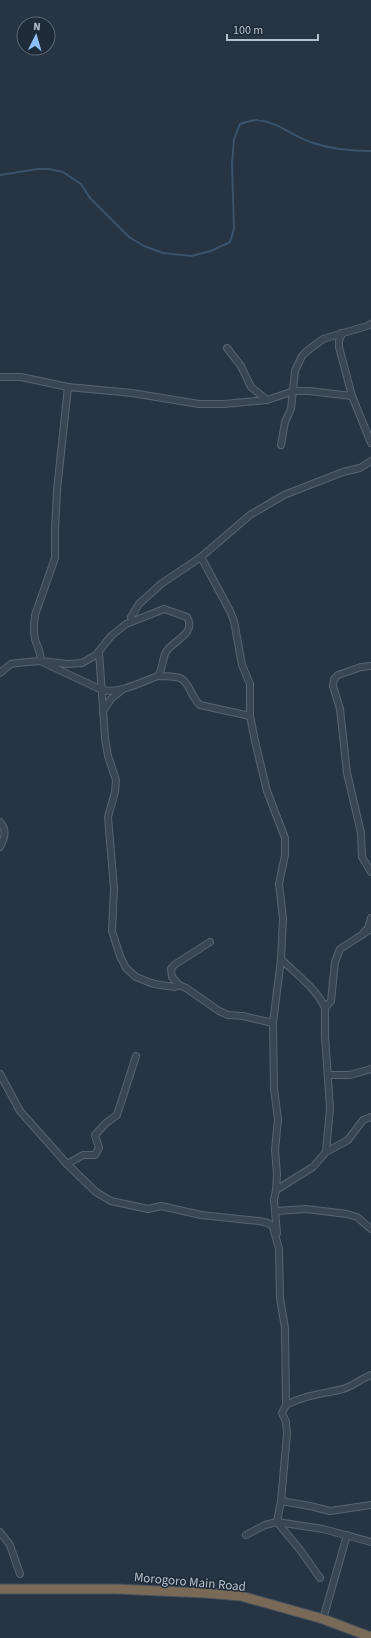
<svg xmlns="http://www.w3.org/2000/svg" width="371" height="1638" viewBox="0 0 371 1638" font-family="'Source Sans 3',sans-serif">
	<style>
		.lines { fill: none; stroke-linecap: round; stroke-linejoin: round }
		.stream { stroke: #3b536c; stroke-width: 2 }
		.minor-casing { stroke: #586470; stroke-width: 8 }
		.highway-casing { stroke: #45515d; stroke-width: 11 }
		.minor { stroke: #3a4653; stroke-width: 6 }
		.highway { stroke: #796957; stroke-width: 9 }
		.labels { text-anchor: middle; stroke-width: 3; stroke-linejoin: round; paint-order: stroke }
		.street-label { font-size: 13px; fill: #b7c1cd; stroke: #1f2b38 }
	</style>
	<rect width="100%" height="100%" fill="#263443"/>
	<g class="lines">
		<!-- stream -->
		<path class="stream" d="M0,175L38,169H49L63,172L81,184L90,198L129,237L144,246L163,253L191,256L211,251L230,242L234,229L232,164L234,139L240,124C245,123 253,119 258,120C278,122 294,137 313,143C331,149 351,151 371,151"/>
		<!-- minor casing -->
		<g class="minor-casing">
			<g id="minor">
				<polyline points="342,333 339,341 339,347 352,396 371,443"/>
				<polyline points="227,348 241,366 251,387 267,400"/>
				<polyline points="0,377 21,377 68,387 132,393 199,404 224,404 267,400 294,391 309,391 352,396"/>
				<polyline points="281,445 285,422 291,409 295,371 302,356 307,351 323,339 367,326 371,324"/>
				<path d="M201,557L230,611L234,621L242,665L250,684V716L255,741L267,791L285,838V855L279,884L283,918L281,959C296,974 317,989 325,1008"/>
				<polyline points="131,617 139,604 161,584 201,557 250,515 284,495 343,472 360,468 371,461"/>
				<polyline points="99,652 105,738 108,756 116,780 115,792 108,817 114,889 112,931 120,956 126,968 136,977 151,983 160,985 175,987 179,985"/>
				<path d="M40,661C42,653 37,647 35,639C33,631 34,623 35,615L55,558V529L57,490L68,387"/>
				<polyline points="371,666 361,667 338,675 334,679 333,686 340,709 347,773 361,833 362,857 371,872"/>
				<path d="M0,673L11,664L17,663L40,661L68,664L82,663L96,655L111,636L126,624L164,609L187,617C197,634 172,641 166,652C162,659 163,669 158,676C141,682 120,694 102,690L40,661"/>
				<path d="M158,676C179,677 183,674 192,694C195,698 196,702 200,705L250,716"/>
				<polyline points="103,711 111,699 122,690"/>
				<path d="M0,822C7,830 5,838 0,847"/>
				<polyline points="364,932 368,928 371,918"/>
				<polyline points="210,942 174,965 171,969 172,977 179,985 186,988 219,1011 228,1015 243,1016 273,1023"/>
				<polyline points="0,1074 20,1111 67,1164 96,1192 111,1201 148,1209 161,1206 201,1215 259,1221 268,1223 273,1227 279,1249 280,1298 285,1328 286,1405 282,1413 286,1422 287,1434 281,1501 277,1522 301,1551 320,1578"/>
				<polyline points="328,1075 350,1075 371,1069"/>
				<polyline points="326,1152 348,1140 363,1120 371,1117"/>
				<polyline points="67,1164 83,1155 95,1155 99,1148 95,1135 106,1123 117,1115 136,1056"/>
				<polyline points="276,1190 277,1174 275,1150 278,1119 274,1089 273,1023 281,959"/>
				<polyline points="276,1211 306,1209 347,1214 357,1217 371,1229"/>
				<polyline points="277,1233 274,1200 276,1190 313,1167 326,1152 330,1108 325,1036 325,1008 331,1001 335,962 340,949 371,929"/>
				<path d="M286,1405C305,1395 323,1394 343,1389C353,1386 361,1379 371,1375"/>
				<polyline points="281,1501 310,1506 330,1511 371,1505"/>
				<polyline points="0,1532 10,1545 20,1574"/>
				<polyline points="246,1535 265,1525 277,1522 323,1529 371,1542"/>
				<polyline points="323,1619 347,1535"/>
			</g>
		</g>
		<!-- highway casing -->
		<g class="highway-casing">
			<polyline id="highway" points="0,1589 116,1589 205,1593 241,1596 323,1619 371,1637"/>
		</g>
		<!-- minor -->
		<use href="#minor" class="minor"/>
		<!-- highway -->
		<use href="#highway" class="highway"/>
	</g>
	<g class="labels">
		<!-- street labels -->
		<g class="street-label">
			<text transform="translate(190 1581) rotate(5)" y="5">Morogoro Main Road</text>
		</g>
	</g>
	<!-- north arrow -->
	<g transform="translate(36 36) rotate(5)"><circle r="19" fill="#1f2b38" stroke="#5c6774"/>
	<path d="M0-3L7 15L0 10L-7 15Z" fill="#8dc0fc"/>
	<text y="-6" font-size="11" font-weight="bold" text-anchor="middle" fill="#b7c1cd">N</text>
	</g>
	<!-- scale -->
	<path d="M227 34v6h91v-6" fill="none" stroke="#b7c1cd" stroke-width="2"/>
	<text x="233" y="34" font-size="12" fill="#b7c1cd" stroke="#1f2b38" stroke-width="3" paint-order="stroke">100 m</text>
</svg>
